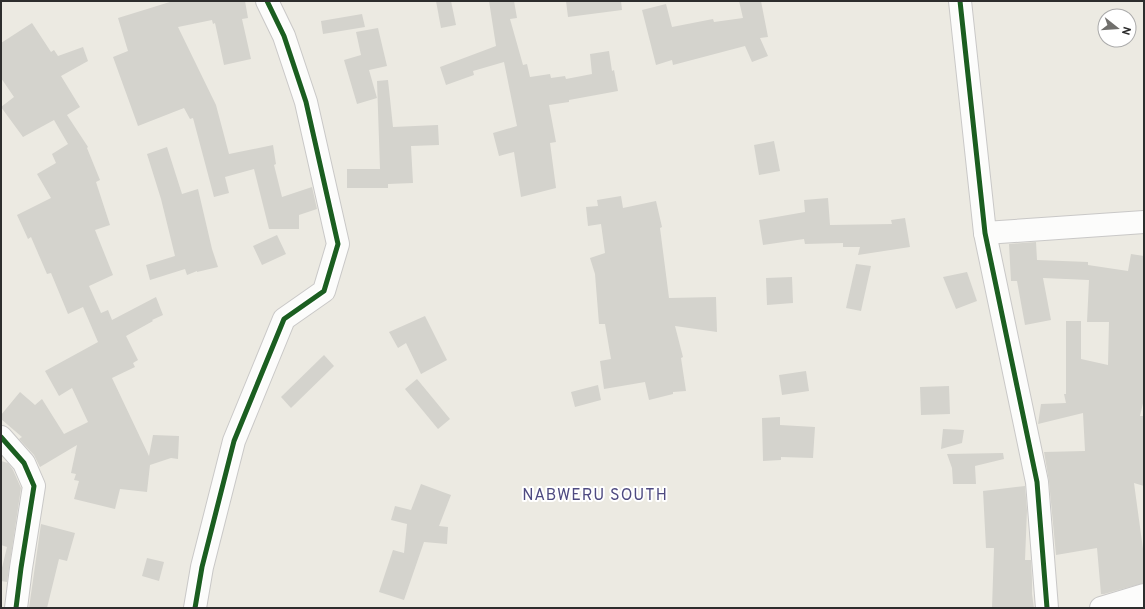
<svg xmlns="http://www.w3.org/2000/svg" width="1145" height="609" viewBox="0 0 1145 609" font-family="Overpass,sans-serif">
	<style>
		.building { fill: #d4d3cd }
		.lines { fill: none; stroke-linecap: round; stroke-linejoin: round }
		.minor-casing { stroke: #c9c8c7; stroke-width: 24 }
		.minor { stroke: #fcfcfb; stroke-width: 22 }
		.cycleway-casing { stroke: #fff; stroke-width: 8 }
		.cycleway { stroke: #1b5e20; stroke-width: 5 }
		.labels { text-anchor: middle; stroke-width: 4; stroke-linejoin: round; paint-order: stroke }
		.quarter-label { font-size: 16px; letter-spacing: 1px; fill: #4e4a81; stroke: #fff }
	</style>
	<rect width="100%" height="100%" fill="#eceae2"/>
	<!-- building -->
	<g class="building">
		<polygon points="173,1 245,1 248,18 242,19 251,59 224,65 215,23 213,24 212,20 178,27 216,105 229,154 273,145 276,164 274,165 282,197 312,187 317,209 299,215 299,229 269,229 254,169 225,177 229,193 214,197 193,118 190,119 184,108 138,126 113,57 128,51 118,18"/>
		<polygon points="436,1 451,1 456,25 441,28"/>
		<polygon points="489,1 514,1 517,18 510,19 523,65 527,64 530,77 550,74 551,78 565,76 566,79 592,74 590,54 609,51 612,71 614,70 618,91 569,100 569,102 549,105 556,142 550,143 556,188 521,197 514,152 499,156 493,133 517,126 504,62 473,71 474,75 446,85 440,67 496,46"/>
		<polygon points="566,1 621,1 622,10 568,17"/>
		<polygon points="739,1 761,1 768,37 760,38 768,56 752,62 745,46 673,65 672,60 656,65 642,10 666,4 672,27 713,19 714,22 743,18"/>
		<polygon points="362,14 365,27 323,34 321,21"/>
		<polygon points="32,23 51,52 54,50 58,56 83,47 88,61 61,76 80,107 67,115 88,147 87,148 100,180 96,182 110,225 95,230 113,275 89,286 101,313 108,310 112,320 156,297 163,315 152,320 153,321 126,336 138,360 133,363 135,367 112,378 149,456 153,435 179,436 178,459 171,458 150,465 147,492 120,489 115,509 74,499 79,481 74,480 76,474 71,473 77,445 40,467 34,455 19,439 22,437 1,419 1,415 20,392 35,405 42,399 64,434 88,422 72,388 59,396 45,371 98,342 83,307 68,314 51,273 47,274 31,237 28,239 17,215 51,198 37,174 56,163 52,154 68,144 54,120 23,137 1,107 14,97 1,78 1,43"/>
		<polygon points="378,28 387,66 369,70 377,98 357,104 344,60 361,55 356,32"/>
		<polygon points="388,80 393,127 438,125 439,145 411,146 413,183 388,184 388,188 347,188 347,169 380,169 377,81"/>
		<polygon points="774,141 780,171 759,175 754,145"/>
		<polygon points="167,147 182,194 198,189 212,249 218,267 197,272 197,271 187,275 185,269 150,280 146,265 175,256 161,199 147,154"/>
		<polygon points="621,196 623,208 656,201 662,227 660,228 669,298 716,297 717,332 675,326 683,357 681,358 686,391 673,392 673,394 649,400 645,382 604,389 600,361 611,359 605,324 599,324 595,274 590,258 605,253 601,224 588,226 586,207 598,206 597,200"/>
		<polygon points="828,198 830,225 892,224 891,220 905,218 910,247 858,255 860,247 843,247 843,243 805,244 804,239 763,245 759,220 805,212 804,200"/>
		<polygon points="277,235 286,254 262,265 253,246"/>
		<polygon points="1036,242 1037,260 1088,262 1088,265 1128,271 1131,254 1144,256 1144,399 1140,416 1144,416 1144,486 1134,483 1143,549 1144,549 1144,583 1104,594 1101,594 1097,548 1056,555 1049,481 1044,452 1085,451 1083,413 1038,424 1041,404 1066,403 1064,394 1066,394 1066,321 1081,321 1081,359 1108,365 1109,322 1087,322 1089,280 1043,278 1051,320 1025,325 1017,281 1011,281 1009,244"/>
		<polygon points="856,264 871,266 861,311 846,308"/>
		<polygon points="967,272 977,301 956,309 943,277"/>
		<polygon points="792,277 793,303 767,305 766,278"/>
		<polygon points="425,316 447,360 421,374 406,343 398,348 389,332"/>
		<polygon points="324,355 334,366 291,408 281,397"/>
		<polygon points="806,371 809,391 782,395 779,375"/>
		<polygon points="417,379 450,419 438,429 405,389"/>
		<polygon points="598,385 601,400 575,407 571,392"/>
		<polygon points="949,386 950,414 921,415 920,387"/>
		<polygon points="780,417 780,425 815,427 813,458 781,457 781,460 763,461 762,418"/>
		<polygon points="943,429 964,430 962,443 941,449"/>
		<polygon points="1003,453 1004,459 975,466 976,484 953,484 952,468 947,454"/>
		<polygon points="1,461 8,463 13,470 21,488 7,582 1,581 1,572 7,547 1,545"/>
		<polygon points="421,484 451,495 439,526 448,527 447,544 424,542 404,600 379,592 393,550 404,553 407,524 391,520 395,506 411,510"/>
		<polygon points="1025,486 1027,510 1025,560 1031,560 1032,580 1032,594 1034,608 992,608 994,548 986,548 983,491"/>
		<polygon points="41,524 75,533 67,561 59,559 47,608 29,608"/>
		<polygon points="147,558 164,562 159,581 142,576"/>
	</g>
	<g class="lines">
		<!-- minor casing -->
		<g class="minor-casing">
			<g id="minor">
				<polyline points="960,1 985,233 1037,482 1047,608"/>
				<polyline points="985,233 1144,222"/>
				<polyline points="1,437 24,463 34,486 21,568 16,608"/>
				<polyline points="195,608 202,567 234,441 284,319 324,291 338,244 306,102 284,36 267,1"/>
				<polyline points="1101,608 1144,595"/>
			</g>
		</g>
		<!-- minor -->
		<use href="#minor" class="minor"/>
		<!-- cycleway casing -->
		<g class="cycleway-casing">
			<g id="cycleway">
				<polyline points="960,1 985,233 1037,482 1047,608"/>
				<polyline points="1,437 24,463 34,486 21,568 16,608"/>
				<polyline points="195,608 202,567 234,441 284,319 324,291 338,244 306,102 284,36 267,1"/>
			</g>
		</g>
		<!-- cycleway -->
		<use href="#cycleway" class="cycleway"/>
	</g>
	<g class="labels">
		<!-- quarter labels -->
		<g class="quarter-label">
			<text x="595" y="500">NABWERU SOUTH</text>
		</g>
	</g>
	<!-- border -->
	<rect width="1145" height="609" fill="none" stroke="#2d2d2d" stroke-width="4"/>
	<!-- north arrow -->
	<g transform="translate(1117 28) rotate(107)"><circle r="19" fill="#ffffff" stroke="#ababab"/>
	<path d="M0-3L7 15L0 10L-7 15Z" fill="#706f6c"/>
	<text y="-6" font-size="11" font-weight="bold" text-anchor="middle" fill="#2d2d2d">N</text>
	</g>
</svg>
